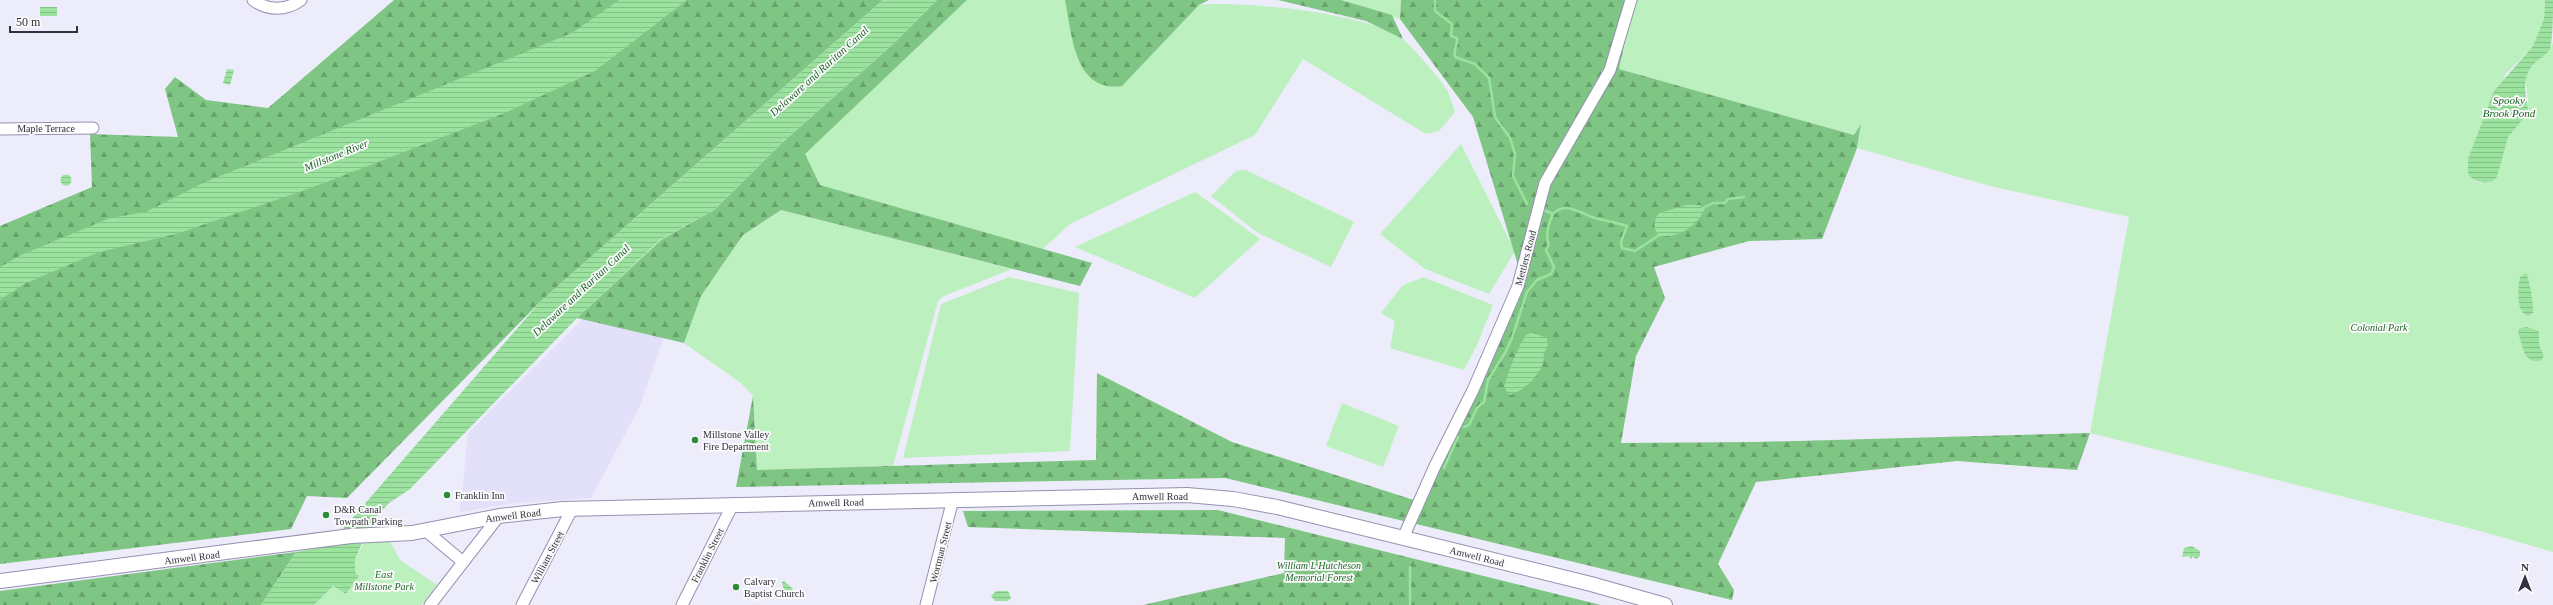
<svg xmlns="http://www.w3.org/2000/svg" width="2553" height="605" viewBox="0 0 2553 605" font-family="'Times New Roman',serif">
	<style>
		.built { fill: #e3e0f9 }
		.green { fill: #bdf0bf }
		.forest { fill: url(#forest-firs) }
		.water { fill: url(#water-rules) }
		.lines { fill: none; stroke-linecap: round; stroke-linejoin: round }
		.stream { stroke: #9ae29e; stroke-width: 2.5 }
		.minor-casing { stroke: #9591b0; stroke-width: 13 }
		.major-casing { stroke: #9591b0; stroke-width: 16 }
		.minor { stroke: #fff; stroke-width: 11 }
		.major { stroke: #fff; stroke-width: 14 }
		.poi-dot { fill: #2e8a3b; stroke: #fbfbfb; stroke-width: 1.5 }
		.labels { text-anchor: middle; stroke-width: 3.5; stroke-linejoin: round; paint-order: stroke }
		.street-label { font-size: 10px; fill: #32313e; stroke: #fbfbfb }
		.park-label { font-size: 10px; font-style: italic; fill: #1f682a; stroke: #fbfbfb }
		.poi-label { font-size: 10px; fill: #32313e; stroke: #fbfbfb; text-anchor: start }
		.water-label { font-size: 11px; font-style: italic; fill: #196325; stroke: #fbfbfb }
	</style>
	<defs>
		<pattern id="forest-firs" width="22" height="20" patternUnits="userSpaceOnUse"><rect width="22" height="20" fill="#7fc684"/><path d="M5 1l3.5 6h-7zM16 11l3.5 6h-7z" fill="#69a16d"/></pattern>
		<pattern id="water-rules" width="6" height="5" patternUnits="userSpaceOnUse"><rect width="6" height="5" fill="#9ae29e"/><path d="M0 2.5h6" fill="none" stroke="#85c289"/></pattern>
	</defs>
	<rect width="100%" height="100%" fill="#edecfa"/>
	<!-- built -->
	<polygon class="built" points="653,249 672,315 639,408 591,498 515,503 460,512 468,433"/>
	<!-- green -->
	<g class="green">
		<path d="M967,0H1065L1076,52L1122,86L1199,5C1238,0 1369,13 1403,39C1411,45 1444,83 1448,92C1451,99 1453,106 1455,112L1439,131L1426,134L1303,59L1255,135L1070,224L1043,249L820,185L804,154Z"/>
		<polygon points="1321,0 1401,0 1400,19"/>
		<path d="M1634,0H2545L2544,19L2533,46L2505,75L2474,181L2481,183L2494,180C2502,167 2501,150 2508,136C2516,122 2526,123 2528,103C2529,92 2522,82 2529,70C2535,59 2547,55 2553,43V552L2480,531L2090,433L2129,217L1990,186L1857,148L1861,125L1854,135L1619,69Z"/>
		<polygon points="1461,144 1515,251 1489,294 1425,269 1380,234"/>
		<polygon points="1246,170 1354,222 1331,267 1258,233 1211,196 1236,171"/>
		<polygon points="1195,192 1260,239 1195,298 1075,247"/>
		<polygon points="781,210 1012,269 944,296 938,301 893,466 757,470 753,396 742,384 684,343 701,296 743,235"/>
		<polygon points="1009,277 1079,293 1070,451 903,458 941,304"/>
		<polygon points="1423,277 1493,305 1477,345 1464,370 1390,348 1395,321 1381,313 1402,286"/>
		<polygon points="1342,403 1399,426 1383,467 1326,446"/>
		<polygon points="366,539 390,541 400,560 437,585 421,605 314,605 333,586 346,594 359,576 355,572 355,559"/>
	</g>
	<!-- forest -->
	<g class="forest">
		<polygon points="394,0 883,0 541,301 347,498 307,496 291,529 0,564 0,226 92,187 90,134 178,137 165,89 175,77 206,100 268,108"/>
		<polygon points="937,0 967,0 805,154 820,185 1092,263 1080,286 781,210 743,235 701,296 684,343 577,318 661,240 714,210 783,142 893,44"/>
		<path d="M1065,0H1209L1199,5L1122,86C1074,93 1072,34 1065,0Z"/>
		<polygon points="1278,0 1341,0 1392,15 1403,39 1366,21"/>
		<polygon points="1401,0 1634,0 1619,69 1854,135 1861,124 1857,148 1822,239 1749,241 1654,267 1665,298 1636,356 1621,443 1755,442 2090,433 2077,470 1957,461 1756,482 1718,564 1734,590 1732,600 1225,478 736,487 753,396 757,470 1096,460 1097,373 1232,442 1417,501 1447,430 1476,379 1521,275 1473,117 1400,19"/>
		<polygon points="1218,510 1601,605 1143,605 1284,573 1285,538 968,527 963,511"/>
		<polygon points="296,552 261,605 0,605 0,591"/>
	</g>
	<!-- water -->
	<g class="water">
		<polygon points="619,0 687,0 595,71 505,113 311,188 176,234 99,252 24,284 0,300 0,267 21,255 110,218 146,212 203,183 572,33"/>
		<polygon points="883,0 937,0 893,44 783,142 714,210 660,240 577,318 410,489 389,503 372,521 355,559 355,572 359,576 346,594 333,586 314,605 261,605 296,552 329,545 541,301"/>
		<path d="M2545,0H2553C2553,14 2553,37 2550,49C2542,61 2530,60 2526,79C2523,90 2528,102 2528,113L2508,137L2497,177C2489,186 2475,183 2468,174V159L2494,91L2533,46L2544,19Z"/>
		<rect x="40" y="7" width="17" height="9"/>
		<polygon points="227,69 234,70 230,85 223,83"/>
		<circle cx="66" cy="180" r="5.5"/>
		<path d="M1686,205H1700L1705,209C1696,227 1679,238 1659,236C1653,228 1653,222 1659,213Z"/>
		<path d="M2526,273C2529,276 2534,308 2533,313L2528,316C2515,312 2518,287 2520,277Z"/>
		<polygon points="2526,327 2539,331 2539,345 2544,356 2541,361 2532,361 2525,355 2518,332 2519,329"/>
		<path d="M1533,333L1547,338L1548,346C1542,353 1545,359 1542,366C1535,380 1523,391 1510,395L1504,387C1509,370 1516,349 1527,334Z"/>
		<polygon points="2192,546 2200,551 2200,556 2196,559 2193,556 2191,559 2189,556 2182,557 2184,548"/>
		<polygon points="784,581 793,589 791,596 784,592 782,582"/>
		<polygon points="996,591 1008,591 1011,598 1008,601 995,601 991,596"/>
	</g>
	<g class="lines">
		<!-- stream -->
		<g class="stream">
			<path d="M1435,0V11L1452,24L1451,36L1457,38C1458,45 1453,49 1455,57L1475,64L1489,78L1495,117L1510,138L1515,154L1513,176L1527,204"/>
			<polyline points="1701,209 1713,203 1725,203 1728,199 1744,197"/>
			<path d="M1553,214C1567,199 1584,217 1599,219C1609,221 1617,223 1627,226L1621,242L1622,248L1635,251L1661,234"/>
			<path d="M1464,427L1469,425L1477,408L1484,402L1488,380L1505,353L1512,338L1527,292L1537,280L1551,274L1554,267L1546,250L1549,244C1545,236 1549,223 1553,214L1544,210"/>
			<polyline points="1444,468 1458,437"/>
			<polyline points="1410,605 1410,567"/>
		</g>
		<!-- minor casing -->
		<g class="minor-casing">
			<g id="minor">
				<path d="M253,0C268,11 286,11 301,0"/>
				<polyline points="0,129 93,128"/>
				<polyline points="426,531 463,562"/>
				<polyline points="1403,538 1435,466 1473,390 1518,286 1545,183 1610,70 1631,0"/>
				<polyline points="430,605 499,516"/>
				<polyline points="522,605 572,509"/>
				<polyline points="682,605 733,504"/>
				<polyline points="926,605 953,499"/>
			</g>
		</g>
		<!-- major casing -->
		<g class="major-casing">
			<polyline id="major" points="0,581 351,536 412,533 499,516 563,509 1187,495 1233,499 1277,507 1591,584 1665,605"/>
		</g>
		<!-- minor -->
		<use href="#minor" class="minor"/>
		<!-- major -->
		<use href="#major" class="major"/>
	</g>
	<!-- markers -->
	<g class="poi-dot">
		<circle cx="695" cy="440" r="4"/>
		<circle cx="447" cy="495" r="4"/>
		<circle cx="326" cy="515" r="4"/>
		<circle cx="736" cy="587" r="4"/>
	</g>
	<g class="labels">
		<!-- street labels -->
		<g class="street-label">
			<text x="46" y="132">Maple Terrace</text>
			<text transform="translate(1525 258) rotate(-75)" y="4">Mettlers Road</text>
			<text x="1160" y="500">Amwell Road</text>
			<text transform="translate(836 502) rotate(-1)" y="4">Amwell Road</text>
			<text transform="translate(513 515) rotate(-7)" y="4">Amwell Road</text>
			<text transform="translate(940 552) rotate(-76)" y="4">Wortman Street</text>
			<text transform="translate(707 555) rotate(-63)" y="4">Franklin Street</text>
			<text transform="translate(1477 556) rotate(14)" y="4">Amwell Road</text>
			<text transform="translate(192 557) rotate(-7)" y="4">Amwell Road</text>
			<text transform="translate(547 557) rotate(-62)" y="4">William Street</text>
		</g>
		<!-- park labels -->
		<g class="park-label">
			<text x="2379" y="331">Colonial Park</text>
			<text x="1319" y="569">William L Hutcheson<tspan x="1319" dy="12">Memorial Forest</tspan></text>
			<text x="384" y="578">East<tspan x="384" dy="12">Millstone Park</tspan></text>
		</g>
		<!-- poi labels -->
		<g class="poi-label">
			<text x="703" y="438">Millstone Valley<tspan x="703" dy="12">Fire Department</tspan></text>
			<text x="455" y="499">Franklin Inn</text>
			<text x="334" y="513">D&amp;R Canal<tspan x="334" dy="12">Towpath Parking</tspan></text>
			<text x="744" y="585">Calvary<tspan x="744" dy="12">Baptist Church</tspan></text>
		</g>
		<!-- water labels -->
		<g class="water-label">
			<text transform="translate(819 71) rotate(-42)" y="4">Delaware and Raritan Canal</text>
			<text x="2509" y="104">Spooky<tspan x="2509" dy="13">Brook Pond</tspan></text>
			<text transform="translate(336 155) rotate(-22)" y="4">Millstone River</text>
			<text transform="translate(581 290) rotate(-43)" y="4">Delaware and Raritan Canal</text>
		</g>
	</g>
	<!-- north arrow -->
	<g transform="translate(2525 577)" stroke="#fbfbfb" stroke-width="3" paint-order="stroke">
	<path d="M0-3L7 15L0 10L-7 15Z" fill="#32313e"/>
	<text y="-6" font-size="11" font-weight="bold" text-anchor="middle" fill="#32313e">N</text>
	</g>
	<!-- scale -->
	<path d="M10 26v6h67v-6" fill="none" stroke="#32313e" stroke-width="2"/>
	<text x="16" y="26" font-size="12" fill="#32313e" stroke="#fbfbfb" stroke-width="3" paint-order="stroke">50 m</text>
</svg>
